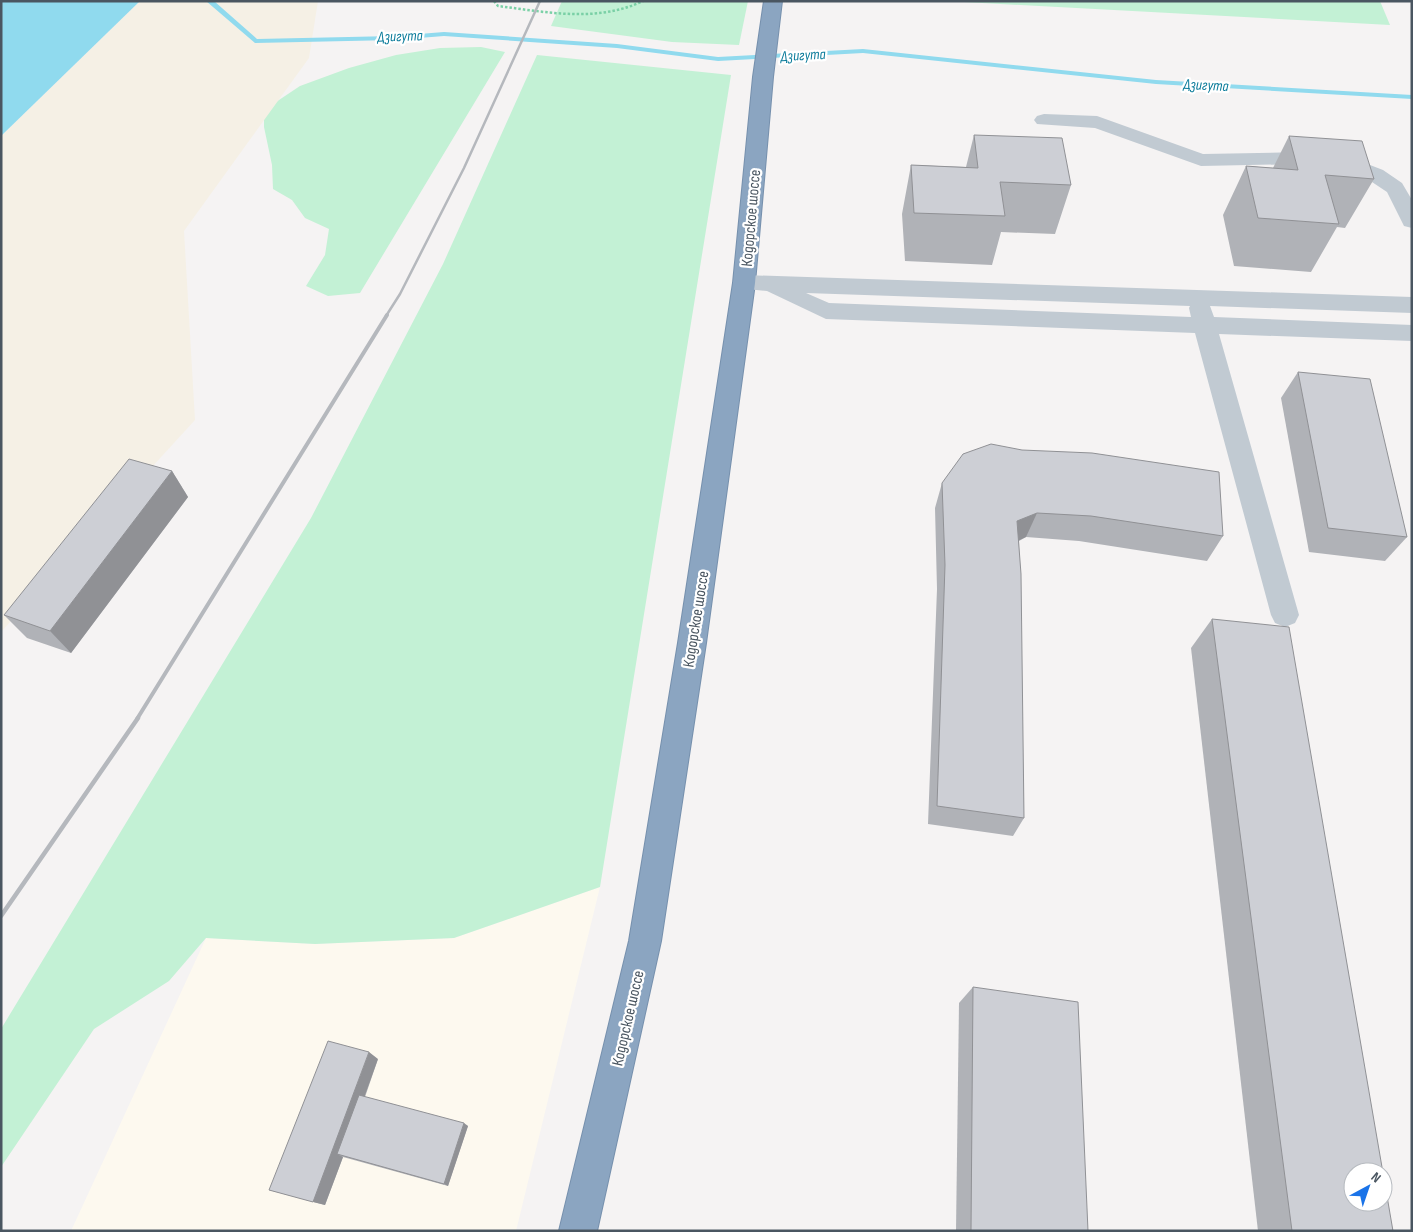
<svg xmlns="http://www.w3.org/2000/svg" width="1413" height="1232" viewBox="0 0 1413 1232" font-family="'Sofia Sans Condensed',sans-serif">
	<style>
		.commercial { fill: #fdf9ef }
		.green { fill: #c3f1d5 }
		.sand { fill: #f5f0e5 }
		.water { fill: #90daee }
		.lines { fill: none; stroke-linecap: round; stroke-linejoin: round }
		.stream { fill: #90daee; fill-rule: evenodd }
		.highway-casing { stroke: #7690ad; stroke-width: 2 }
		.path { stroke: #7ad0a6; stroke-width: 2.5; stroke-dasharray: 2.5 2; stroke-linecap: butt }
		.minor { fill: #c1cad2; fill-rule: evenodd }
		.highway { fill: #8ba5c1; fill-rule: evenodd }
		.rail-far2 { stroke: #b5b8bd; stroke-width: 2.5 }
		.rail-far1 { stroke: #b5b8bd; stroke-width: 4 }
		.rail { stroke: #b5b8bd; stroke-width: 4.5 }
		.wall { fill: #b0b2b7 }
		.shaded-wall { fill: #909195 }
		.building { fill: #cdcfd5; stroke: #909195; fill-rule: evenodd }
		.labels { text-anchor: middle; stroke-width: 4.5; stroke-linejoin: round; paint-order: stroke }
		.far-water-label { font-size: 15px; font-style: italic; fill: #0c7c9b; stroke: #fff }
		.street-label { font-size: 16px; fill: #4a5661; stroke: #fff }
	</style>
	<rect width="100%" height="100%" fill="#f5f3f3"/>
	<!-- commercial -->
	<polygon class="commercial" points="600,887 516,1231 71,1231 206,938 315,944 454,938"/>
	<!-- green -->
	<g class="green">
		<polygon points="562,1 748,1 739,45 672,42 551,26"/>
		<polygon points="946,1 1380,1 1390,25"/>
		<polygon points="481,47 505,52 360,293 328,296 306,286 325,255 329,229 305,218 292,200 273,189 272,165 264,127 264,110 300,86 349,68 396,55 440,48"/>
		<polygon points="537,55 731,75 600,887 454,938 315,944 206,938 169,981 94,1029 1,1167 1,1029 311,518 443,264"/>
	</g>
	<!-- sand -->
	<polygon class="sand" points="140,1 318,1 309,58 184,231 195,420 1,632 1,136"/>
	<!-- water -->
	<polygon class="water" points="1,1 140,1 1,136"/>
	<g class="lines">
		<!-- stream -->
		<polygon class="stream" points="206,1 214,1 257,39 394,36 444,32 617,44 718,57 863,49 1156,80 1412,95 1412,99 1156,84 863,53 718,61 617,48 444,36 394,40 255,43"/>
		<!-- highway casing -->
		<g class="highway-casing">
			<polygon id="highway" points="764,1 782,1 773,77 755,283 706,643 661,941 597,1231 559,1231 629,941 678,643 733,283 753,77"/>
		</g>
		<!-- path -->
		<path class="path" d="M494,1L498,6C546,12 597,23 643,1"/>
		<!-- minor -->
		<g class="minor">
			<polygon points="1044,114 1097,116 1203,154 1304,152 1357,160 1383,170 1402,183 1412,200 1412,228 1404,226 1387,192 1369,180 1346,171 1304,164 1201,166 1095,128 1037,124 1034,120 1037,116"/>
			<path d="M744,275L1412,297V313L1210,306L1214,317L1412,325V341L1219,334L1299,615L1295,623L1285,627L1275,623L1271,615L1195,333L826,319L767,291L736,288L733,283L736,278ZM806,293L1190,306L1189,308L1191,317L829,303Z"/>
		</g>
		<!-- highway -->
		<use href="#highway" class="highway"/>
		<!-- rail-far2 -->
		<polyline class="rail-far2" points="386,316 400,294 464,168 540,1"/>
		<!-- rail-far1 -->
		<polyline class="rail-far1" points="137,719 387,315"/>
		<!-- rail -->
		<polyline class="rail" points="1,916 138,718"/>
	</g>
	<!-- wall -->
	<g class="wall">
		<polygon points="974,135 1071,185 1055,234 1001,232 992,265 905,261 902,214 911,165 966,167"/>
		<polygon points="1289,136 1374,179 1345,228 1337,227 1311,272 1234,266 1223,215 1246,166 1273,168"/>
		<polygon points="1298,372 1407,537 1385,561 1309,552 1281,398"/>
		<polygon points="172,471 188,497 71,653 27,638 4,615"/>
		<polygon points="942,483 1223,536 1207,561 1079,541 1026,537 1019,541 1024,818 1013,836 928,824 937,589 935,508"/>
		<polygon points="1212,619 1393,1231 1258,1231 1191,648"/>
		<polygon points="973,987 1088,1231 956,1231 959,1003"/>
		<polygon points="378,1059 365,1097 468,1126 448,1186 343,1157 325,1205 269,1190"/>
	</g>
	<!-- shaded-wall -->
	<g class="shaded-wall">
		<polygon points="172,471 188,497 71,653 50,631"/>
		<polygon points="1037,513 1026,537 1007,546 1017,521"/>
		<polygon points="369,1052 378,1059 343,1156 337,1154 343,1157 325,1205 313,1202"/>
		<polygon points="464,1123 468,1126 448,1186 444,1184"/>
	</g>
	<!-- building -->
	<g class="building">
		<polygon points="974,135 1062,138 1071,185 1000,182 1005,216 914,213 911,165 978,168"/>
		<polygon points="1289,136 1362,141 1374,179 1325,175 1339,224 1258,218 1246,166 1298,170"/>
		<polygon points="1298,372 1370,379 1407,537 1328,528"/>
		<polygon points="991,444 1022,450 1092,453 1219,472 1223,536 1091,516 1037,513 1017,521 1021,574 1024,818 937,806 945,565 942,483 963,454"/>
		<polygon points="129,459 172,471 50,631 4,615"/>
		<path d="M1212,619L1289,627L1393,1231H1292ZM1353,1172H1383V1202H1353Z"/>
		<polygon points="973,987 1078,1002 1088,1231 971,1231"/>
		<polygon points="328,1041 369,1052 313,1202 269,1190"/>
		<polygon points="359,1095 464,1123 444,1184 337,1154"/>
	</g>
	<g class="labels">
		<!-- far-water labels -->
		<g class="far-water-label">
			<text transform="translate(400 36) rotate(-2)" y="5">Дзигута</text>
			<text transform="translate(803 55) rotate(-3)" y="5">Дзигута</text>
			<text transform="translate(1206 85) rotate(3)" y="5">Дзигута</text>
		</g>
		<!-- street labels -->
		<g class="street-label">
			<text transform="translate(750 218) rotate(-85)" y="6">Кодорское шоссе</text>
			<text transform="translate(695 619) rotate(-81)" y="6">Кодорское шоссе</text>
			<text transform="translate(627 1018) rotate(-77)" y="6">Кодорское шоссе</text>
		</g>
	</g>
	<!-- border -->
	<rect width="1413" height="1232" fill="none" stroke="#4a5661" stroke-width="5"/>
	<!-- north arrow -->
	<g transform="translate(1368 1187) rotate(40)"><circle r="24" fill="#ffffff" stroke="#b7bbc0"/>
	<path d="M0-4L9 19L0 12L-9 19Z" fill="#1a73e8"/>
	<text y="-8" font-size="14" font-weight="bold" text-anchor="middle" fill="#4a5661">N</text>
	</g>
</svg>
